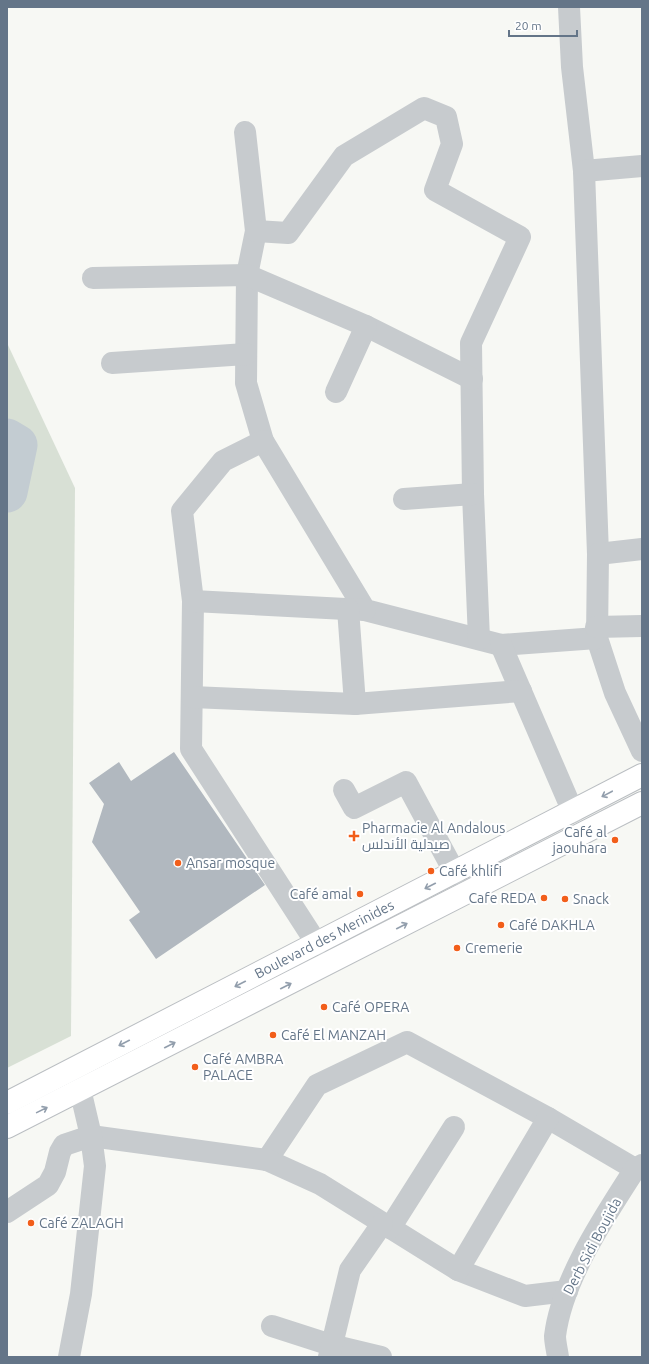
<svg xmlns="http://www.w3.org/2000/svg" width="649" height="1364" viewBox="0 0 649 1364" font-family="Ubuntu,Cairo,sans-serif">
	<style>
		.green { fill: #d8e0d5 }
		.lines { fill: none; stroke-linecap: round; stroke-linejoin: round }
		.river { stroke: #c3ccd2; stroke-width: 41 }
		.building { fill: #b1b8bf }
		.primary-casing { stroke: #babec2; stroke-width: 24 }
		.street { stroke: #c7cbce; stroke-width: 22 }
		.primary { stroke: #fff; stroke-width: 22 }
		.oneway { stroke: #929eac }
		.poi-dot { fill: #f25e1a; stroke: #fff; stroke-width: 1.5 }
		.labels { text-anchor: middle; stroke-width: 4; stroke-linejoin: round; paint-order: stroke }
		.poi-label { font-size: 14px; fill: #647588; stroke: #fff; text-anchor: start }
		.street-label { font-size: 14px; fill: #647588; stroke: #fff }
	</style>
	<rect width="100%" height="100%" fill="#f7f8f4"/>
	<!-- green -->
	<polygon class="green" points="7,343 75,488 71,1036 7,1068"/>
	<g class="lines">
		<!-- river -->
		<polyline class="river" points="7,439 17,445 7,492"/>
	</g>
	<!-- building -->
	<polygon class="building" points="174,752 265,885 156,959 129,920 140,912 92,842 104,804 89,783 119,762 131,781"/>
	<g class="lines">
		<!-- primary casing -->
		<g class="primary-casing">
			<g id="primary">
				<path id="s1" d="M7,1103L642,775"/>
				<polyline points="7,1127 642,803"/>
			</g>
		</g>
		<!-- street -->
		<g class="street">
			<polyline points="569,7 572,67 584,171 598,554 597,638 615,693 642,751"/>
			<polyline points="245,132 256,231 247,275 246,383 263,441 365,610 501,645 597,638"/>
			<polyline points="584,171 642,166"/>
			<polyline points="256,231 288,233 344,156 424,108 446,117 452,144 435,190 520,237 471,343 473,494 479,639"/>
			<polyline points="93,278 247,275 366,326 472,379"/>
			<polyline points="112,363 246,354"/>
			<polyline points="336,392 366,326"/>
			<polyline points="263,441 223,461 182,511 193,601 191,749 317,944"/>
			<polyline points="404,499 473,494"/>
			<polyline points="598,554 642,549"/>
			<polyline points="193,601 365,610"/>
			<polyline points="348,609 355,704"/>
			<polyline points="596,627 642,626"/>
			<polyline points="501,645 573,812"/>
			<polyline points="192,697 355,704 521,691"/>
			<polyline points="344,790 354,808 406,782 455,873"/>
			<polyline points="267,1160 317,1085 407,1042 548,1118 635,1169"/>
			<polyline points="7,1212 48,1185 55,1172 60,1152 64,1145 91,1136 267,1160 320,1184 458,1270 525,1296 567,1291"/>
			<polyline points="390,1228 454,1127"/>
			<polyline points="458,1270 548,1118"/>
			<polyline points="272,1326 331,1345 381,1357"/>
			<polyline points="69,1357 81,1294 95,1166 91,1136 76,1072"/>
			<polyline points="329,1357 350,1270 382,1224"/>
			<path d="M558,1357C557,1350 555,1342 555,1336C562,1279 605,1216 635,1169L642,1165"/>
		</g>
		<!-- primary -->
		<use href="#primary" class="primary"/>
	</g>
	<!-- one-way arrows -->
	<defs><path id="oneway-shaft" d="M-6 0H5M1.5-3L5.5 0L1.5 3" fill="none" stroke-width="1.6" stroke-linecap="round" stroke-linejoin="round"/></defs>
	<g class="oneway">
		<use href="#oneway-shaft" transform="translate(607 794) rotate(152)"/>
		<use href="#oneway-shaft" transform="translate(430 886) rotate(153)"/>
		<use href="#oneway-shaft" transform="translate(402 926) rotate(-27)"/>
		<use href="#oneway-shaft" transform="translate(240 984) rotate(153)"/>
		<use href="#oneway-shaft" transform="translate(286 986) rotate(-27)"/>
		<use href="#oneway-shaft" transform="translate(124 1043) rotate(153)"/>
		<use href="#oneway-shaft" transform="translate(170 1045) rotate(-27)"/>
		<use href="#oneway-shaft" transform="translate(42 1110) rotate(-26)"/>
	</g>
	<!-- markers -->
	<g class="poi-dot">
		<path d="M352 830h4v4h4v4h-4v4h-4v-4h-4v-4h4z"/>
		<circle cx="615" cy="840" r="4"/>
		<circle cx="178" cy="863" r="4"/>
		<circle cx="431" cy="871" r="4"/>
		<circle cx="360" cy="894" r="4"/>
		<circle cx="544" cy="898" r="4"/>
		<circle cx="565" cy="899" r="4"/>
		<circle cx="501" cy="925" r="4"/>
		<circle cx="457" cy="948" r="4"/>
		<circle cx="324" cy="1007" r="4"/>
		<circle cx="273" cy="1035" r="4"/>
		<circle cx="195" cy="1067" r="4"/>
		<circle cx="31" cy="1223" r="4"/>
	</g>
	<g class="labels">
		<!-- poi labels -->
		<g class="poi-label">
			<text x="362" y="833">Pharmacie Al Andalous<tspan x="362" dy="16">صيدلية الأندلس</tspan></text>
			<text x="607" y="837" text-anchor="end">Café al<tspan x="607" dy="16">jaouhara</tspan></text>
			<text x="186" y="868">Ansar mosque</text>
			<text x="439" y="876">Café khlifi</text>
			<text x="352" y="899" text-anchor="end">Café amal</text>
			<text x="536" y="903" text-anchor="end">Cafe REDA</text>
			<text x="573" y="904">Snack</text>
			<text x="509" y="930">Café DAKHLA</text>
			<text x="465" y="953">Cremerie</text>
			<text x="332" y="1012">Café OPERA</text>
			<text x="281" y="1040">Café El MANZAH</text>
			<text x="203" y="1064">Café AMBRA<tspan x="203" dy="16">PALACE</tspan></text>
			<text x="39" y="1228">Café ZALAGH</text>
		</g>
		<!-- street labels -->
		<g class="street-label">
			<text dy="5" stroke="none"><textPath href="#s1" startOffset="357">Boulevard des Merinides</textPath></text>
			<text transform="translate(592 1246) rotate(-62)" y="5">Derb Sidi Boujida</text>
		</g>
	</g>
	<!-- border -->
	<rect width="649" height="1364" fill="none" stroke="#647588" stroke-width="16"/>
	<!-- scale -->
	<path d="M509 30v6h68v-6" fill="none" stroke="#647588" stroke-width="2"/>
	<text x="515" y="30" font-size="12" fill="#647588" stroke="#ffffff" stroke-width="3" paint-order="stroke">20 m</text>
</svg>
